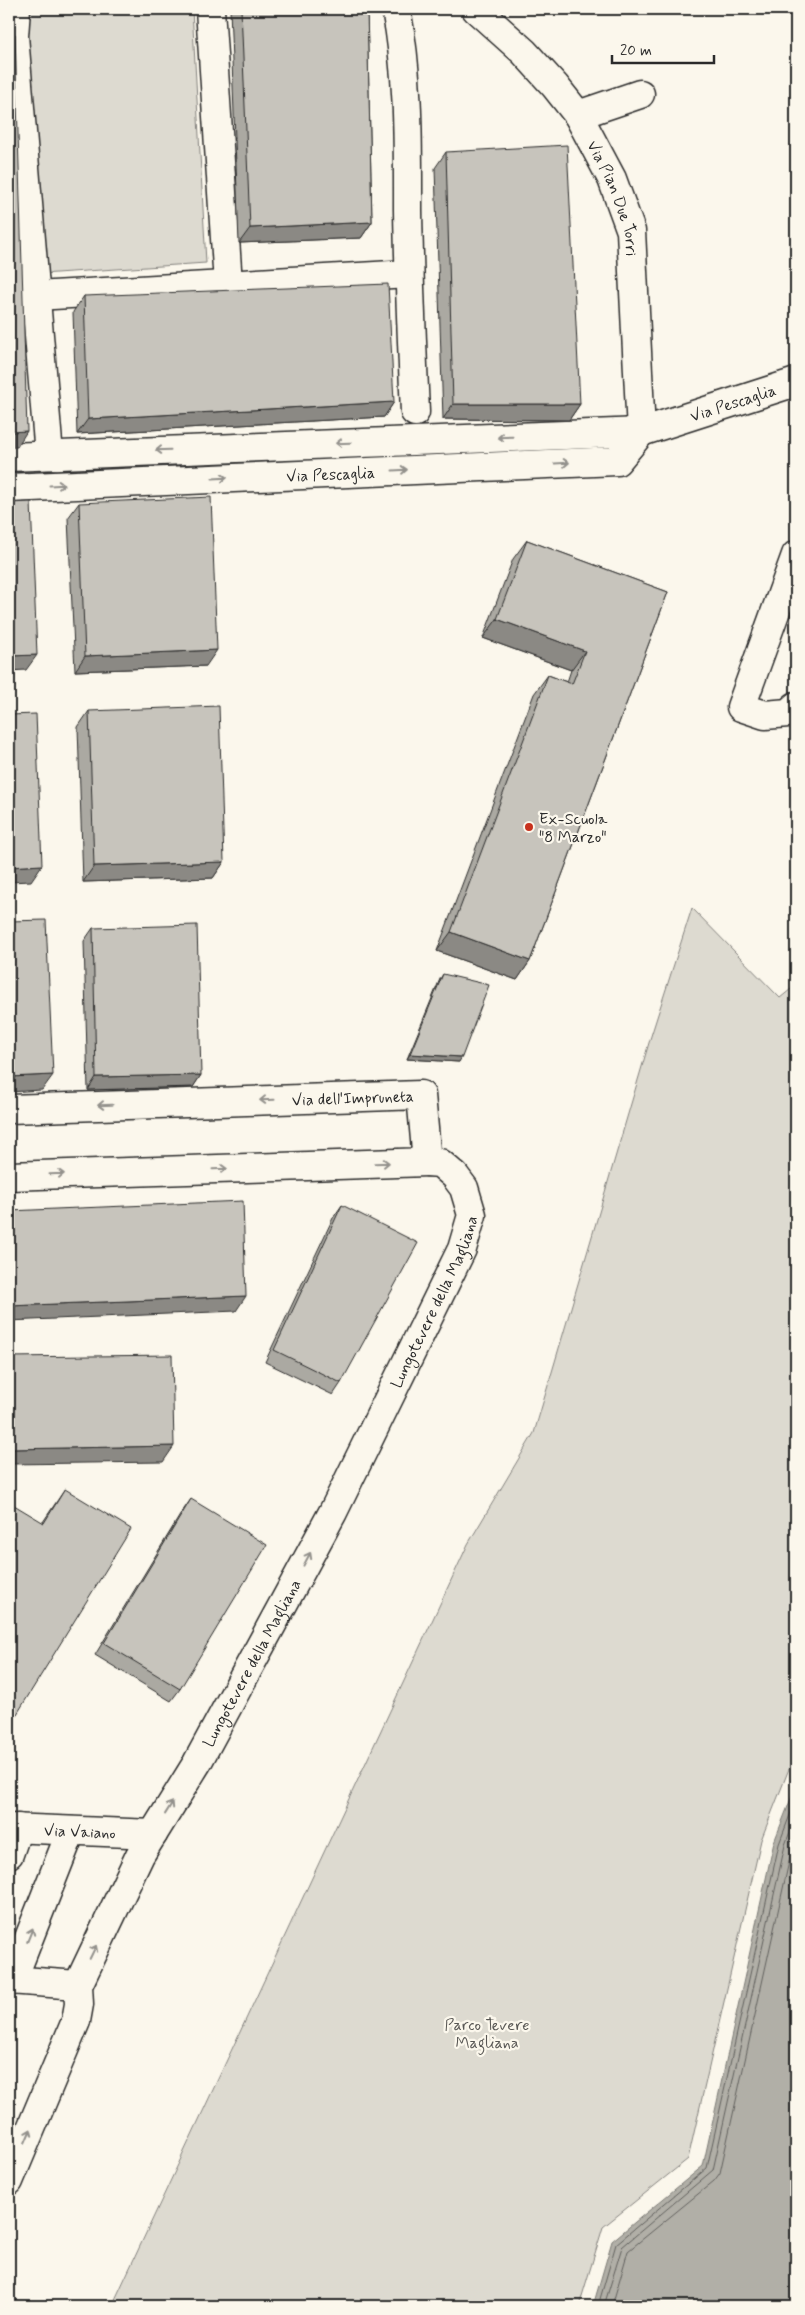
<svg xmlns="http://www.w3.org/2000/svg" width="805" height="2315" viewBox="0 0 805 2315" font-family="Mynerve,sans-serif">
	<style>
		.green { fill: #dddad0; stroke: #84827e }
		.water { fill: #b1afa7; stroke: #7b7a75 }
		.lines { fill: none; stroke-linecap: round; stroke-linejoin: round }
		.shore { stroke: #61605d; stroke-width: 1 }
		.minor-casing { stroke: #2b2b2b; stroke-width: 31 }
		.minor { stroke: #fbf7ec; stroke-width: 28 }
		.wall { fill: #aba9a2; stroke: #2b2b2b }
		.shaded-wall { fill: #8b8984; stroke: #2b2b2b }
		.building { fill: #c7c4bc; stroke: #2b2b2b }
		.oneway { stroke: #93918c }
		.poi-dot { fill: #c8321e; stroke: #fbf7ec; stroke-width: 2 }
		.labels { text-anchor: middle; stroke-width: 4.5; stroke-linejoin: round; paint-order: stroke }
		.street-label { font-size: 16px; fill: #2b2b2b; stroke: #fbf7ec }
		.poi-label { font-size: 16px; fill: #2b2b2b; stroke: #fbf7ec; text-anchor: start }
		.park-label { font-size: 16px; fill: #585754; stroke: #fbf7ec }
	</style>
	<rect width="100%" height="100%" fill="#fbf7ec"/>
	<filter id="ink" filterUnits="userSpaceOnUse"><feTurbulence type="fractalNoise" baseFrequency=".02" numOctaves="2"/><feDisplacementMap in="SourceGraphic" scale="10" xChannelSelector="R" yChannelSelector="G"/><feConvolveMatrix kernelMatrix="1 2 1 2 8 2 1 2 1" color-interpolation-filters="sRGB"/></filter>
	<g filter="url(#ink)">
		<!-- green -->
		<g class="green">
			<polygon points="52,9 192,9 206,263 41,274 27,11"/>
			<polygon points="692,908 780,998 796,985 796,1751 761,1840 688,2159 603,2227 579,2306 112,2306 468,1544 534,1433 651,1036"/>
		</g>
		<!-- water -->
		<polygon class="water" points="796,1786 796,2306 593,2306 612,2241 703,2166 774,1842"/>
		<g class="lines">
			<!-- shore -->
			<g class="shore">
				<polyline points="598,2306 616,2244 707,2168 779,1844 796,1799"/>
				<polyline points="604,2306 622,2247 713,2170 785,1845 796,1816"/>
				<polyline points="612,2306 628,2251 714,2181 720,2173 792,1848 796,1837"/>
			</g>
			<!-- minor casing -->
			<g class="minor-casing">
				<g id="minor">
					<polyline points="16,9 14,36 49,455"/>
					<polyline points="210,9 228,284"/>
					<path d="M396,9C409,75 408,143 408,210C409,277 412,345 415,412"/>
					<path id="s1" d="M476,9L524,52L555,86L578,115L612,179L631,231L641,432"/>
					<polyline points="578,115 640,94"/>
					<polyline points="36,296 409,274"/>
					<path id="s2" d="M9,457L641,432L796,382"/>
					<path id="s3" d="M9,488L617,461L641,432"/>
					<polyline points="796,555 741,707 765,715 788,713 796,706"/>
					<path id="s4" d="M9,1109L421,1095L427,1162L9,1176"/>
					<path id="s5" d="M9,1828L153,1834"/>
					<polyline points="9,1854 18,1828"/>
					<polyline points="9,1980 78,1985"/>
					<polyline points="12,1981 71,1831"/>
					<path id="s6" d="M9,2181L76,2021L79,2004L78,1985L140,1855L197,1763L333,1512L462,1249L472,1215L464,1188L455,1176L440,1163L427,1162"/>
				</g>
			</g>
			<!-- minor -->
			<use href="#minor" class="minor"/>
		</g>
		<!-- wall -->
		<g class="wall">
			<polygon points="230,9 367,9 372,222 361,238 239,243"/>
			<polygon points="446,152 580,404 569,420 443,419 435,168"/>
			<polygon points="84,296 394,402 384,417 77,434 73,312"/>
			<polygon points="79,503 206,666 75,671 68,518"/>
			<polygon points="527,540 668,592 530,961 517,980 437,951 534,694 548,675 567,682 571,670 483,638 513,559"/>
			<polygon points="89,711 224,862 213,878 83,882 78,727"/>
			<polygon points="93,928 201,1075 193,1087 88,1090 84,941"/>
			<polygon points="443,974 459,1062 407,1059 440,979"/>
			<polygon points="342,1205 341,1383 333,1395 265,1362 333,1218"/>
			<polygon points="65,1489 9,1727 43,1522"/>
			<polygon points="191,1499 180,1689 171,1701 95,1655 182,1512"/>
		</g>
		<!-- shaded-wall -->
		<g class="shaded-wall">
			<polygon points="372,222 361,238 239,243 250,228"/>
			<polygon points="394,402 384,417 77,434 88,419"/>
			<polygon points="453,404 580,404 569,420 443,419"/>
			<polygon points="27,431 17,447 9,447 9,432"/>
			<polygon points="497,619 585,651 571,670 483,638"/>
			<polygon points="217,650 206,666 75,671 85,656"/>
			<polygon points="37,655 26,670 9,671 9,656"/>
			<polygon points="224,862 213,878 83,882 94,866"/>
			<polygon points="42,865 31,881 9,882 9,867"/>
			<polygon points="451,932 530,961 517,980 437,951"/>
			<polygon points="410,1054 462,1057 459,1062 407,1059"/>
			<polygon points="53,1075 42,1090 9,1092 9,1077"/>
			<polygon points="201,1075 193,1087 88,1090 96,1077"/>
			<polygon points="246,1296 236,1311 9,1321 9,1306"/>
			<polygon points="174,1446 163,1462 9,1464 9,1449"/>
		</g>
		<!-- building -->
		<g class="building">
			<polygon points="241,9 367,9 372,222 250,228"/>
			<polygon points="9,34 15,34 27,431 9,432"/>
			<polygon points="567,145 580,404 453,404 446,152"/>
			<polygon points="388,284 394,402 88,419 84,296"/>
			<polygon points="211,497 217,650 85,656 79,503"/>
			<polygon points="31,502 37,655 9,656 9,503"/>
			<polygon points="527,540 668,592 530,961 451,932 548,675 572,684 585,651 497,619"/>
			<polygon points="219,706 224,862 94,866 89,711"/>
			<polygon points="36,714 42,865 9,867 9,715"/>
			<polygon points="46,920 53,1075 9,1077 9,921"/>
			<polygon points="197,925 201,1075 96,1077 93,928"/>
			<polygon points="443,974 489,985 462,1057 410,1054"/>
			<polygon points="243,1201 246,1296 9,1306 9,1211"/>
			<polygon points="342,1205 418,1243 341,1383 274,1350"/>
			<polygon points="172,1355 174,1446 9,1449 9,1357"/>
			<polygon points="65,1489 131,1529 9,1727 9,1502 44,1523"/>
			<polygon points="191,1499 267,1545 180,1689 104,1643"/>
		</g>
		<!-- one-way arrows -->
		<defs><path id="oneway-shaft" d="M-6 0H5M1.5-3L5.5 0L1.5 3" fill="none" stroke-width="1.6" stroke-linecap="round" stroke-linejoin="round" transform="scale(1.25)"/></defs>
		<g class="oneway">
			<use href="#oneway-shaft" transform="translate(505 437) rotate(178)"/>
			<use href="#oneway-shaft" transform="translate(343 443) rotate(178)"/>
			<use href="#oneway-shaft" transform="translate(163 450) rotate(178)"/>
			<use href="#oneway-shaft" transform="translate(562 463) rotate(-3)"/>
			<use href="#oneway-shaft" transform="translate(400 470) rotate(-3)"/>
			<use href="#oneway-shaft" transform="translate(220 478) rotate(-3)"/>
			<use href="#oneway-shaft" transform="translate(57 485) rotate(-3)"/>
			<use href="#oneway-shaft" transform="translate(267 1100) rotate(178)"/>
			<use href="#oneway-shaft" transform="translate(105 1105) rotate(178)"/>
			<use href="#oneway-shaft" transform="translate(382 1163) rotate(-2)"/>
			<use href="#oneway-shaft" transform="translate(220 1169) rotate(-2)"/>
			<use href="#oneway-shaft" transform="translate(57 1174) rotate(-2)"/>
			<use href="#oneway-shaft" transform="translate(307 1559) rotate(-62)"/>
			<use href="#oneway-shaft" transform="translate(169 1808) rotate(-58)"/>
			<use href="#oneway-shaft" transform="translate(30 1935) rotate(-68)"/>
			<use href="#oneway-shaft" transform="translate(93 1952) rotate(-64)"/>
			<use href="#oneway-shaft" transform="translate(28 2136) rotate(-67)"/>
		</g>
	</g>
	<!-- markers -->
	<circle class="poi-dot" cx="529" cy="827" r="5"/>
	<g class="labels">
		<!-- street labels -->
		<g class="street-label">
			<text dy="6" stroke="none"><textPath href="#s1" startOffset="239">Via Pian Due Torri</textPath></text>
			<text dy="6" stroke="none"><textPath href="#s2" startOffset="729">Via Pescaglia</textPath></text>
			<text dy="6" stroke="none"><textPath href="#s3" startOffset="322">Via Pescaglia</textPath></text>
			<text dy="6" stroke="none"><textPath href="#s4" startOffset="344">Via dell'Impruneta</textPath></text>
			<text dy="6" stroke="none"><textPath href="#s6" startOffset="981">Lungotevere della Magliana</textPath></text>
			<text dy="6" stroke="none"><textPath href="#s6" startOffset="576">Lungotevere della Magliana</textPath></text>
			<text dy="6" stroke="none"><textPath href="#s5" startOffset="71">Via Vaiano</textPath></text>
		</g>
		<!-- poi labels -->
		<g class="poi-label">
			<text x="539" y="824">Ex-Scuola<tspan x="539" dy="18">"8 Marzo"</tspan></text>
		</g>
		<!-- park labels -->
		<g class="park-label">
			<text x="487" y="2030">Parco Tevere<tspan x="487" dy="18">Magliana</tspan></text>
		</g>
	</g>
	<!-- margin -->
	<rect width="805" height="2315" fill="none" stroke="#fbf7ec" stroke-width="30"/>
	<rect x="15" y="15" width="775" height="2285" fill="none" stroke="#2b2b2b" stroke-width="2" filter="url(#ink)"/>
	<!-- scale -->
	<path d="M612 55v8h102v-8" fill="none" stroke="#2b2b2b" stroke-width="2.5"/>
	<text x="620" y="55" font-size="15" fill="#2b2b2b" stroke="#fbf7ec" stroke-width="4" paint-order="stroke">20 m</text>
</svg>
